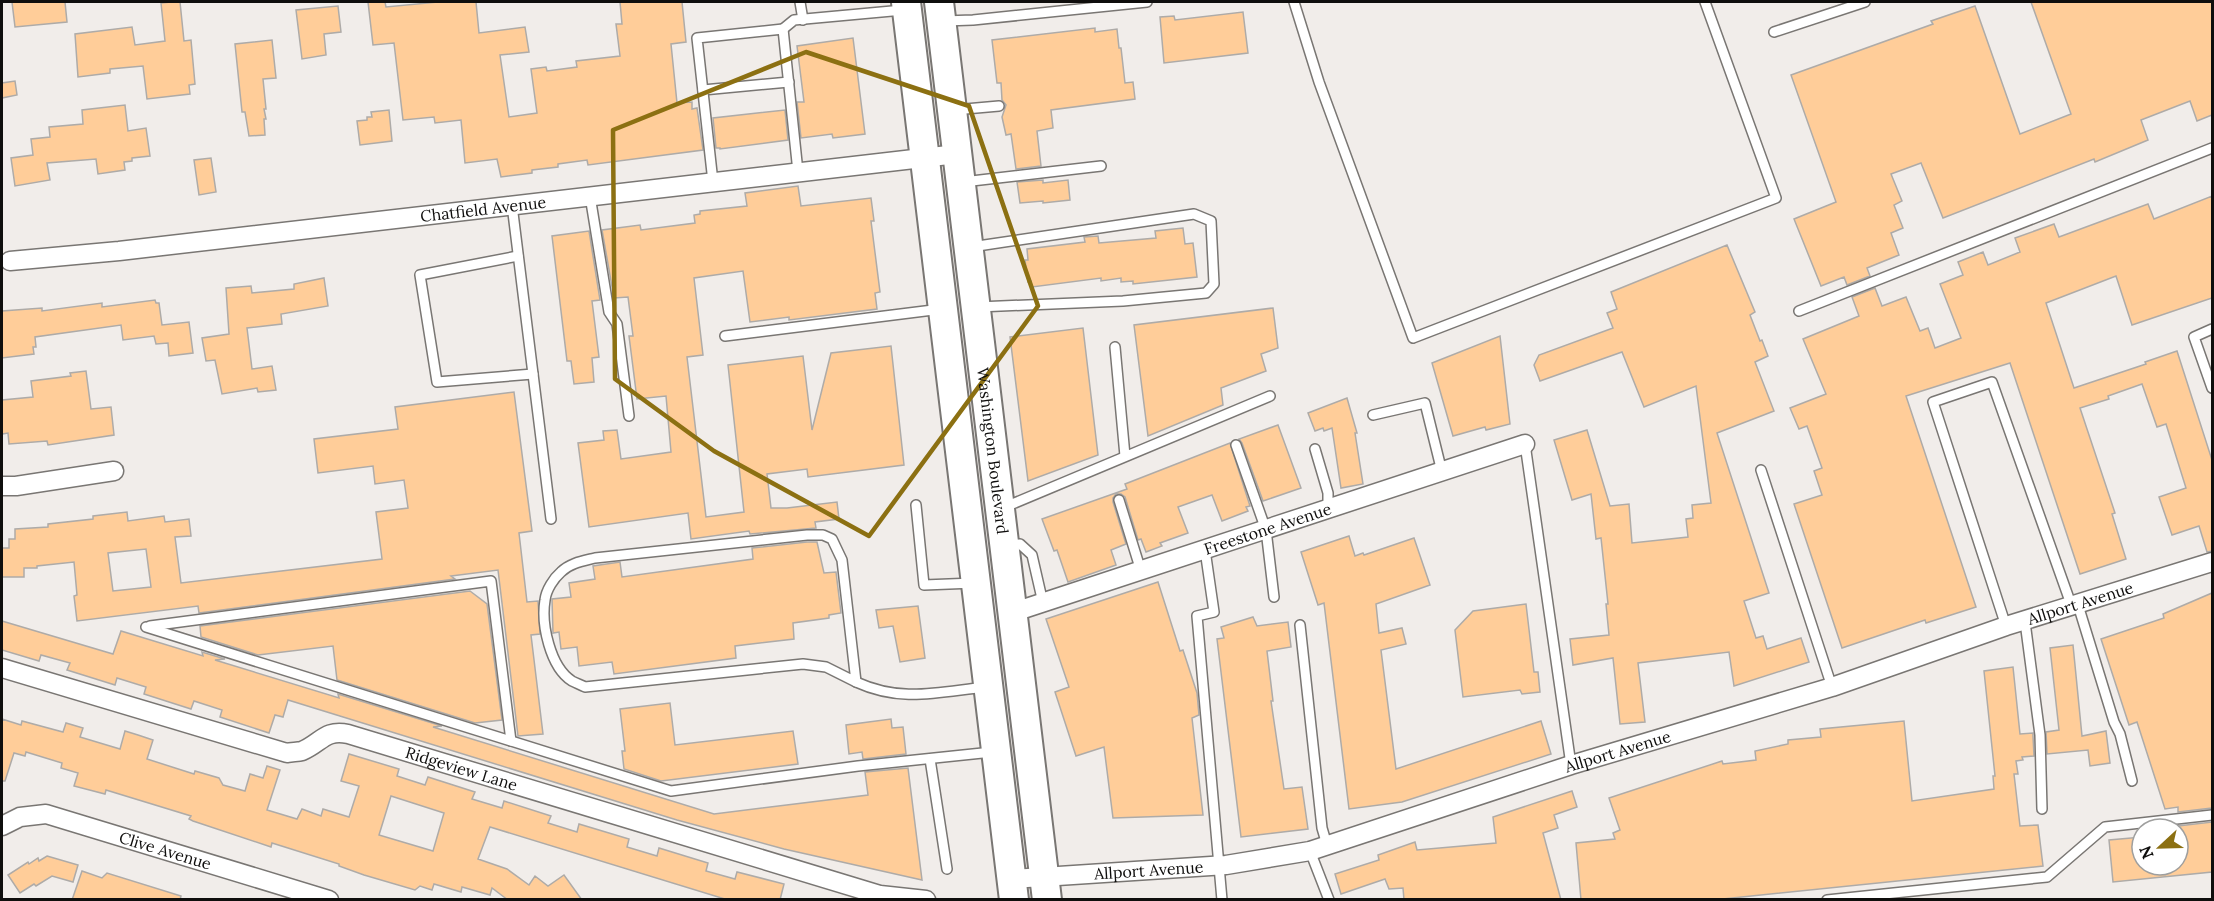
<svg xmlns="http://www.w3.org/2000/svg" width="2214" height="901" viewBox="0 0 2214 901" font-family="Lora,serif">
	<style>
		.building { fill: #ffcd99; stroke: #aeaba8; stroke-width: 1.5; fill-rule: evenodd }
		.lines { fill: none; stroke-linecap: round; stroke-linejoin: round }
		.lane-casing { stroke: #797673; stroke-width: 12 }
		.street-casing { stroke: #797673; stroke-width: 21 }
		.primary-casing { stroke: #797673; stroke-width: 32 }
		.lane { stroke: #fff; stroke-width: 9 }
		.street { stroke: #fff; stroke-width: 18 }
		.primary { stroke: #fff; stroke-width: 28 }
		.marked { fill: none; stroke: #8c7012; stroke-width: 4.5; stroke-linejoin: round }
		.labels { text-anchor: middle; stroke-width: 6; stroke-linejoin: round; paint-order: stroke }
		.street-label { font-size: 16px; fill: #0f0e0d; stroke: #fff }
	</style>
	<rect width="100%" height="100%" fill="#f1edea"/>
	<!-- building -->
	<g class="building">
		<polygon points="12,2 65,2 67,22 15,27"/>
		<polygon points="171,2 180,2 184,41 191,40 195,84 189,85 190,94 147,99 143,66 110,69 110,73 78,77 75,34 132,27 135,45 165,41 161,3"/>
		<polygon points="368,2 385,2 386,7 438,2 476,2 479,33 525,27 529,52 500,55 509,117 537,113 531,69 546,67 547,71 577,67 576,61 620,56 616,24 622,24 620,2 682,2 686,42 671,44 677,103 692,102 692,109 697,108 703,150 588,165 587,160 558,164 558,167 532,170 532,173 501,177 497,159 465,163 461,120 435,123 434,117 403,120 394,43 373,45"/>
		<polygon points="2031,2 2212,2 2212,115 2197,121 2190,101 2141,120 2148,140 2095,162 2094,159 1943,218 1921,163 1891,174 1902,201 1894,205 1903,228 1891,233 1899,255 1867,268 1870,276 1847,285 1844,277 1821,286 1794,219 1836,202 1791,75 1933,24 1931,21 1975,6 2020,134 2071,114"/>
		<polygon points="338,6 341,32 324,34 326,55 302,59 296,10"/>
		<polygon points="1243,12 1248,53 1164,63 1160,17 1174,16 1175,20"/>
		<polygon points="1095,28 1095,32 1117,29 1119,48 1121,48 1125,83 1133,82 1135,99 1051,110 1053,128 1037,131 1041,166 1016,169 1011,134 1006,135 1002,117 1006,105 1002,100 1001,83 997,83 992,40"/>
		<polygon points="853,38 865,134 833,138 832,134 801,138 797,102 804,102 797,46"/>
		<polygon points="272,40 276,78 263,79 266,109 264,109 266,119 264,119 265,135 249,136 245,112 242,112 235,44"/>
		<polygon points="15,81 17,95 2,98 2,83"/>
		<polygon points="125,105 128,131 146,128 150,156 132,158 132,161 124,162 125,170 98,174 96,159 47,163 50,180 15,186 11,158 33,155 31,139 50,137 49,127 83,124 82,110"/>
		<polygon points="389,110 392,141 360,145 357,121 367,120 367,117 372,117 371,112"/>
		<polygon points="785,110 788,140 720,149 720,148 716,148 713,118"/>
		<polygon points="211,158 216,192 199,195 194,160"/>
		<polygon points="1043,180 1043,183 1068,180 1070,200 1043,203 1043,201 1020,203 1017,182"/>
		<polygon points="798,186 801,206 871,198 874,221 871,221 880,292 875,293 877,309 789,320 789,317 750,322 743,271 694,278 703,355 687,357 706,517 744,512 728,365 803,356 812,430 831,353 891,346 904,465 808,477 807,469 767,474 771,508 787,508 837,502 839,519 815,522 816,528 750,534 749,531 691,539 688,513 589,527 578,443 604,440 603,431 617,430 621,459 671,452 666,396 637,399 629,336 633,336 628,297 614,298 602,230 640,225 641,230 695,223 694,215 700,214 700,211 747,206 745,193"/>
		<polygon points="2212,196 2212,298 2132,325 2116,276 2046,303 2074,388 2146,364 2145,362 2177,351 2212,460 2212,551 2207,552 2199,526 2172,535 2159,497 2186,488 2166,424 2157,427 2142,384 2108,396 2109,399 2080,408 2115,513 2112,514 2126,559 2080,574 2010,363 1906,396 1976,607 1926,623 1925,620 1842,648 1794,504 1822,495 1814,471 1822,468 1807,426 1799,429 1790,408 1826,394 1803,339 1859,316 1852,297 1875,288 1882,306 1906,297 1920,331 1928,328 1935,348 1961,338 1940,284 1963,275 1958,262 1983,252 1988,265 2020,252 2015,238 2054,224 2059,237 2148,204 2154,219"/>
		<polygon points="1183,228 1185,244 1193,243 1197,277 1133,284 1133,281 1121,282 1121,278 1101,281 1101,278 1032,287 1031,281 1028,282 1025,260 1028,260 1027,249 1085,242 1084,237 1098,236 1099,243 1156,238 1155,231"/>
		<polygon points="589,231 600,300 592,301 599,357 592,358 594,382 574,384 571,361 567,361 552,236"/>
		<polygon points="1727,245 1755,312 1750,315 1760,341 1762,340 1768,356 1755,362 1774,411 1717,433 1769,593 1744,601 1756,638 1763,636 1767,649 1801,638 1809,662 1734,686 1729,652 1638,663 1645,722 1620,724 1613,658 1573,665 1570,639 1609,635 1606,604 1608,604 1601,538 1596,539 1591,494 1572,500 1554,440 1587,430 1610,506 1629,504 1632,543 1688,537 1686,519 1693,518 1692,505 1711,503 1696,386 1644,407 1622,352 1540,381 1534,365 1539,355 1613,328 1607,313 1617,309 1611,292"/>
		<polygon points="324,278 328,306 281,314 282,324 247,328 252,369 272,366 276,390 258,392 257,388 222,394 215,360 206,361 202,338 229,334 226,288 251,286 252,293 294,289 294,284"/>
		<polygon points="155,300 156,303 159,303 162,325 189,322 193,353 169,356 168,343 156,344 154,336 123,340 121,325 35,337 36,347 33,347 34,354 2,358 2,311 42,308 42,311 102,303 102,307"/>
		<polygon points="1273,308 1278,348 1261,354 1266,371 1221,388 1223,405 1148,436 1134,325"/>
		<polygon points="1083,328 1098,455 1028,481 1010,337"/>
		<polygon points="1500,336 1510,424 1486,430 1485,427 1453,436 1432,363"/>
		<polygon points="86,371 91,409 111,407 114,435 48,445 47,441 9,444 8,433 2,434 2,400 33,397 31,381 71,376 70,373"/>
		<path d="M514,392L532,531L519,533L527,602L538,601L540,634L531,635L543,734L518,736L498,570L451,576L455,579L199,613L198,606L77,621L74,596L77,595L74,562L37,566V568H24V577H2V548H9V539H15V529L48,527V524L93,519V516L127,512L128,521L164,516L165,522L189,519L191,536L175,537L181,583L382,559L376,512L408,508L404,480L375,484L373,466L318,473L314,439L398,429L395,407ZM146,549L151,587L113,591L108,553Z"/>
		<polygon points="1347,398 1357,433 1355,433 1363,484 1341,488 1332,428 1324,431 1323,428 1315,431 1308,413"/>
		<polygon points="1278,425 1301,488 1263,501 1242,443 1239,439"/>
		<polygon points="1230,443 1250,506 1246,507 1248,511 1222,521 1212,495 1178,507 1188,533 1160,543 1162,546 1146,552 1141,539 1138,540 1125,497 1121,494 1116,494 1113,498 1113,502 1126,544 1111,550 1116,565 1068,582 1057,550 1054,551 1042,519 1127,489 1125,484"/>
		<polygon points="1349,536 1355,556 1363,553 1364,555 1414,538 1430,585 1376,604 1379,633 1402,628 1406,644 1381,650 1396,769 1541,721 1551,754 1402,802 1349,809 1324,603 1318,605 1301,552"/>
		<polygon points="807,542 817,542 824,573 836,572 841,613 829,615 829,618 793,623 794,639 735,646 736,658 614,674 612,662 579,666 577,647 561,649 559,632 553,633 552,599 571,597 569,583 595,579 593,566 620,562 622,577 753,559 752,548"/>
		<polygon points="1158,582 1180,651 1183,650 1197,693 1199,715 1192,718 1203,815 1113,818 1104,747 1076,756 1055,692 1069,687 1046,619"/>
		<polygon points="470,591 487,604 502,720 475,723 337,680 333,646 258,655 201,637 200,626"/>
		<polygon points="2212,593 2212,808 2178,812 2178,807 2165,809 2137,722 2129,725 2101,639 2164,618 2163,614"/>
		<polygon points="1526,604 1534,672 1538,672 1540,692 1522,694 1520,690 1463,697 1455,630 1473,611"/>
		<polygon points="918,606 925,658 900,662 893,626 879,628 876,610"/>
		<polygon points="1253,617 1257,626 1288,622 1291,647 1267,651 1273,701 1271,701 1284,789 1302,787 1308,829 1241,837 1217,639 1224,638 1221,627"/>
		<polygon points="2,621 113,654 121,631 203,656 202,652 225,659 215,660 339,698 338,694 442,726 433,727 714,814 868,795 865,772 908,768 922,880 784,849 677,820 288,700 283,717 275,715 269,733 220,717 222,710 194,701 191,709 144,694 146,687 117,678 115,685 67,670 70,663 41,655 39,661 2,650"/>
		<polygon points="2073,645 2082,736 2106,731 2110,763 2090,766 2088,750 2047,754 2046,732 2059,730 2050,648"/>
		<polygon points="2013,667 2020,734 2033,733 2033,736 2034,756 2022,757 2023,760 2016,761 2018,774 2014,774 2020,826 2038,825 2043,866 1713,900 1581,900 1576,843 1615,839 1613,833 1620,830 1609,798 1722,761 1723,764 1756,760 1755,751 1788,744 1788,740 1821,737 1820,729 1904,721 1912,801 1994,789 1993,776 1995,776 1984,671"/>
		<polygon points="670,703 675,745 793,731 798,764 661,781 624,769 622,751 625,751 620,709"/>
		<path d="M2,719L21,725L22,721L63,732L66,723L83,728L80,737L120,749L125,731L138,735L153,740L147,759L194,774L195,771L219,778L223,785L245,791L250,774L263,778L267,766L280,770L267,810L297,819L302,809L321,816L323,809L349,817L359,786L341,781L349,754L399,769L397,776L425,785L428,777L475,792L472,799L502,808L504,801L551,816L548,823L577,832L579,824L629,839L627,847L657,856L659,848L708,863L706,871L735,879L737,872L784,884L780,900H728L490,827L478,859L507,869L529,885L535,876L548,886L564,875L582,900H508L492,888L490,895L462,887L461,892L434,884L432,890L420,886L415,890L364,875L339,866V864L272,843L271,847L193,821L189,819L191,816L106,790L105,794L74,786L78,773L61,768L62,763L26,752L25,756L14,753L5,781H2ZM391,796L444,813L433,851L379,835Z"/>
		<polygon points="891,719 892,728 903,727 906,754 863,759 862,752 849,754 846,725"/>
		<polygon points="1572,791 1577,807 1554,815 1558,828 1543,833 1561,900 1404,900 1403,888 1389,889 1385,879 1341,894 1335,874 1379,860 1378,855 1415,842 1417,850 1496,843 1493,817"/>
		<polygon points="2212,822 2212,872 2113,882 2109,840 2142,837 2142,865 2178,865 2178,826"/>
		<polygon points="47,856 78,865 73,882 52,876 36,886 34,884 20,893 8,875 28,862 29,864 38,858 39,861"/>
		<polygon points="82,871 102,878 107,873 181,896 180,900 72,900"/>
	</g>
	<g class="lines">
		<!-- lane casing -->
		<g class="lane-casing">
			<g id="lane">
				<polyline points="800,2 803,20"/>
				<polyline points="1294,2 1319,82 1413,338 1776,198 1705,2"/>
				<polyline points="944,21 973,20 1147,2"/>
				<polyline points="783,29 794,20 903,10"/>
				<polyline points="1774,32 1865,2"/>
				<polyline points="703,90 789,82"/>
				<polyline points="954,110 999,106"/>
				<polyline points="713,182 697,38 783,29 798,172"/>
				<polyline points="963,182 1101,166"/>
				<polyline points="590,196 609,312 617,324 629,416"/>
				<polyline points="512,205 551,519"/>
				<polyline points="971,247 1194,214 1211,221 1214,284 1206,293 1123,301 978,307"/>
				<polyline points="518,256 420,275 437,382 533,374"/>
				<polyline points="1799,311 2212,148"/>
				<polyline points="2212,329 2194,337 2212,388"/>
				<polyline points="725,336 941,309"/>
				<polyline points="1115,347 1125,456"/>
				<polyline points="1373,415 1425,403 1442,472"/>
				<polyline points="1525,444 1571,765"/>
				<polyline points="1236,445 1266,530 1274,597"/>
				<polyline points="1315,449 1328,493 1328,509"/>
				<polyline points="1761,470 1832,687"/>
				<polyline points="1119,500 1141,571"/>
				<polyline points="916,505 924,585 974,583"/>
				<polyline points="1005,507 1270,396"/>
				<path d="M807,535H823L832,539L842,560L856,682L826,667L803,664L585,687C581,685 576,683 572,681C550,667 541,624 545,600C546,590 554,578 561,572C570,563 583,561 595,558Z"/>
				<polyline points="1007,545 1020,544 1032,555 1043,603"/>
				<polyline points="1205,550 1214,612 1197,616 1222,900"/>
				<polyline points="2078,605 2114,722 2120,734 2132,781"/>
				<polyline points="2025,622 2040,735 2042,809"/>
				<polyline points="1300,625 1322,828 1327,845"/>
				<polyline points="150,626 491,581 511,741"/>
				<polyline points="2006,626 1933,402 1992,382 2072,607"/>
				<polyline points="146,627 671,791 858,766 992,752"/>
				<path d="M856,682C902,703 938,692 986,687"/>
				<polyline points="930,759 947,869"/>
				<polyline points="1310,851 1329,900"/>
				<polyline points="1827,900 2047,877 2105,827 2212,815"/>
			</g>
		</g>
		<!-- street casing -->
		<g class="street-casing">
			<g id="street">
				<path id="s1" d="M10,261L119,251L957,154"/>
				<polyline points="2,486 16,486 114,471"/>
				<path id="s2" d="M1011,613L1525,444"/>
				<path id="s3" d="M2,668L287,753C291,752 298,752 302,751C321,743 325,729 348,734L880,895L926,900"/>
				<path id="s4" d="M2,826L20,817L46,814L329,900"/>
				<path id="s5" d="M1011,879L1226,865L1310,851L1571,765L1832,687L2006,626L2212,562"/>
			</g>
		</g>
		<!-- primary casing -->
		<g class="primary-casing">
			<g id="primary">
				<polyline points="906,2 1014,900"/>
				<path id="s6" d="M939,2L1047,900"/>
			</g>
		</g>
		<!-- lane -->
		<use href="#lane" class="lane"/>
		<!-- street -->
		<use href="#street" class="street"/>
		<!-- primary -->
		<use href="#primary" class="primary"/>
	</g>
	<!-- marked area -->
	<path class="marked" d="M806,52L969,106L1038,306L869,536L714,451L615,379L613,130Z"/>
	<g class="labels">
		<!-- street labels -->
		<g class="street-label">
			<text dy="6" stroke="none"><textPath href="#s1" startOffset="476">Chatfield Avenue</textPath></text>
			<text dy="6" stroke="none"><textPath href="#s6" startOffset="452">Washington Boulevard</textPath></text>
			<text dy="6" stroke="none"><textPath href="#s2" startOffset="270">Freestone Avenue</textPath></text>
			<text dy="6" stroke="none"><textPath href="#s5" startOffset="1110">Allport Avenue</textPath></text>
			<text dy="6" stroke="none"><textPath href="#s5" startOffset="624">Allport Avenue</textPath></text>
			<text dy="6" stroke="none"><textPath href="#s3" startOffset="482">Ridgeview Lane</textPath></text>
			<text dy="6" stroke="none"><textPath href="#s4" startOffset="171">Clive Avenue</textPath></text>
			<text dy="6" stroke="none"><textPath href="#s5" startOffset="138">Allport Avenue</textPath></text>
		</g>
	</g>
	<!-- border -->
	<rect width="2214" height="901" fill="none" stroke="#0f0e0d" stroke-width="6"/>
	<!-- north arrow -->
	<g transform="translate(2160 847) rotate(248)"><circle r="28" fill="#ffffff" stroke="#9f9f9e" stroke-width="1.5"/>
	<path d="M0-4.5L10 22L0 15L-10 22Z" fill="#8c7012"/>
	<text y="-9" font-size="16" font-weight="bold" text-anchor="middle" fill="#0f0e0d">N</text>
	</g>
</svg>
